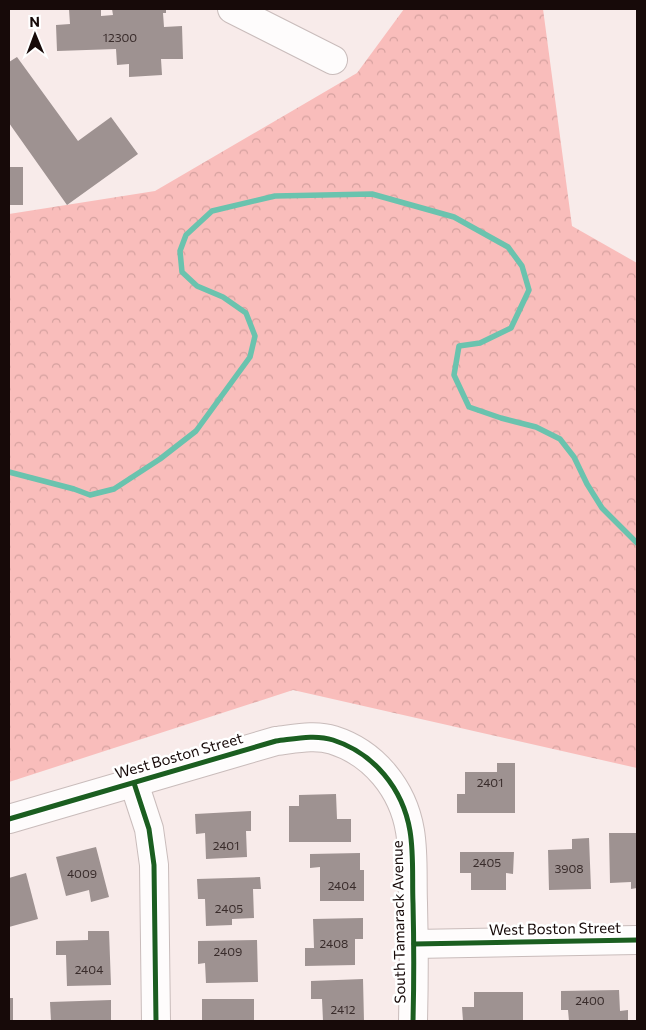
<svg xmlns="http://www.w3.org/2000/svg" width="646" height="1030" viewBox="0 0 646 1030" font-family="Commissioner,sans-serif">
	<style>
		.forest { fill: url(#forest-crowns) }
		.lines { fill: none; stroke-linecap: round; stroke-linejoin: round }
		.stream { stroke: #6ac3ae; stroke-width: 5.5 }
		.building { fill: #9e9291 }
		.minor-casing { stroke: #c9bcbb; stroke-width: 30 }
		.minor { stroke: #fefcfc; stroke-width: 28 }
		.cycleway-casing { stroke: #fff; stroke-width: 8 }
		.cycleway { stroke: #1b5e20; stroke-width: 5 }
		.labels { text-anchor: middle; stroke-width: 5; stroke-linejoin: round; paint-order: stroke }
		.number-label { font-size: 12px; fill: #392c2b }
		.street-label { font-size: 15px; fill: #170a09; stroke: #fff }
	</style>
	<defs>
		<pattern id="forest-crowns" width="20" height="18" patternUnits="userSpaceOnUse" patternTransform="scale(1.25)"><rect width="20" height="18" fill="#f9bdbb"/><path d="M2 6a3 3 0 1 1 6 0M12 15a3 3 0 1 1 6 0" fill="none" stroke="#d5a19f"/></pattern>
	</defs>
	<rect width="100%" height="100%" fill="#f8ebea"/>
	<!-- forest -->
	<polygon class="forest" points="404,9 543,9 572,226 637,263 637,768 293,690 9,782 9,214 155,191 357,73"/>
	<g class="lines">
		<!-- stream -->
		<polyline class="stream" points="9,472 74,489 90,495 114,489 160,459 196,431 250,357 255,336 246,313 223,297 197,286 182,272 180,251 186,235 212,211 275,196 372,194 454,217 508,247 522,266 529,290 511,328 480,343 459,346 454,375 469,407 501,418 536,427 560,439 574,457 587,484 602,508 637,543"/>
	</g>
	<!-- building -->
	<g class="building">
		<polygon points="69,9 101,9 101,16 113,15 112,9 166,9 166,13 163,13 164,27 182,26 183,59 161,59 162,75 129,77 129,64 117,65 116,49 57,51 56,25 70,24"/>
		<polygon points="17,57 78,141 111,117 138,154 67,205 9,123 9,62"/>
		<rect x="9" y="167" width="14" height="38"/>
		<polygon points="497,763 515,763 515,813 457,813 457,794 465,794 465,772 497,772"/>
		<polygon points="336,794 337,819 351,819 351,842 289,842 289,806 299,806 299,795"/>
		<polygon points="251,811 251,831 246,831 247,857 206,859 205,833 196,834 195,814"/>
		<polygon points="609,833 637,833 637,888 631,889 631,882 610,883"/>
		<polygon points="589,838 591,889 549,890 548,850 572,849 572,839"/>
		<polygon points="96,847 109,897 91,902 89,890 66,896 56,857"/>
		<polygon points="460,852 514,852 513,874 506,873 506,890 471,890 471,873 460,873"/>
		<polygon points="360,853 360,870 364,870 364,901 320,901 320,867 310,868 310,854"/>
		<polygon points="26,873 38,919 9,927 9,878"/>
		<polygon points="260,877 261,889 253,889 254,918 232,919 232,925 206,926 205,899 198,899 197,879"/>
		<polygon points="363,918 363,939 355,939 355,965 305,966 305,948 314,948 313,919"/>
		<polygon points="88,931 109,931 111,985 67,986 66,955 56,955 56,941 88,940"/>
		<polygon points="257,940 258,982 206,983 205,963 198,964 198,941"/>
		<polygon points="363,979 364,1021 323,1021 322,999 311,999 311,981"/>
		<polygon points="619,990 620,1011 628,1010 628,1021 569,1021 568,1010 561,1010 561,991"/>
		<polygon points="474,992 523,992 523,1021 463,1021 462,1007 474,1007"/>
		<rect x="9" y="998" width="4" height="22"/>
		<rect x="202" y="999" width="52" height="22"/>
		<polygon points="111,1000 111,1020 51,1021 50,1002"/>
	</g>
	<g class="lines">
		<!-- minor casing -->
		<g class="minor-casing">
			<g id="minor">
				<polyline points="232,9 333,60"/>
				<polyline points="134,783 149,829 154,865 156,1021"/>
				<path d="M9,819L276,741C294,739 315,734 333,740C374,753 403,789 410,831C414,855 412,879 413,903C414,943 414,982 413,1021"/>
				<polyline points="414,944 637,940"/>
			</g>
		</g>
		<!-- minor -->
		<use href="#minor" class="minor"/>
		<!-- cycleway casing -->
		<g class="cycleway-casing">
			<g id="cycleway">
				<polyline points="134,783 149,829 154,865 156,1021"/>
				<path d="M9,819L276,741C294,739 315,734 333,740C374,753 403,789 410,831C414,855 412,879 413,903C414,943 414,982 413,1021"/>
				<polyline points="414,944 637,940"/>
			</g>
		</g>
		<!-- cycleway -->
		<use href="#cycleway" class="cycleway"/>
	</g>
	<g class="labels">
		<!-- number labels -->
		<g class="number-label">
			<text x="120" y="42">12300</text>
			<text x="490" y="787">2401</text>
			<text x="226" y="850">2401</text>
			<text x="487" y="867">2405</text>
			<text x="569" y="873">3908</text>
			<text x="82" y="878">4009</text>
			<text x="342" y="890">2404</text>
			<text x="229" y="913">2405</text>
			<text x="334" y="948">2408</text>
			<text x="228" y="956">2409</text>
			<text x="89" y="974">2404</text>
			<text x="590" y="1005">2400</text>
			<text x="343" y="1014">2412</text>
		</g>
		<!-- street labels -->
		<g class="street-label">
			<text transform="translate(179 756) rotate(-16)" y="5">West Boston Street</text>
			<text transform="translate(399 922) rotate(-91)" y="5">South Tamarack Avenue</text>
			<text transform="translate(555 929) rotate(-1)" y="5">West Boston Street</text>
		</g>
	</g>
	<!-- border -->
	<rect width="646" height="1030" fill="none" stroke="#170a09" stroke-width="20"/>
	<!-- north arrow -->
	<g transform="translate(35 35) rotate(359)" stroke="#ffffff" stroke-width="4" paint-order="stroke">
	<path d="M0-4L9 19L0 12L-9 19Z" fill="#170a09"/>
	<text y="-8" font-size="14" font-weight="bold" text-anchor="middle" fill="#170a09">N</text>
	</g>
</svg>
